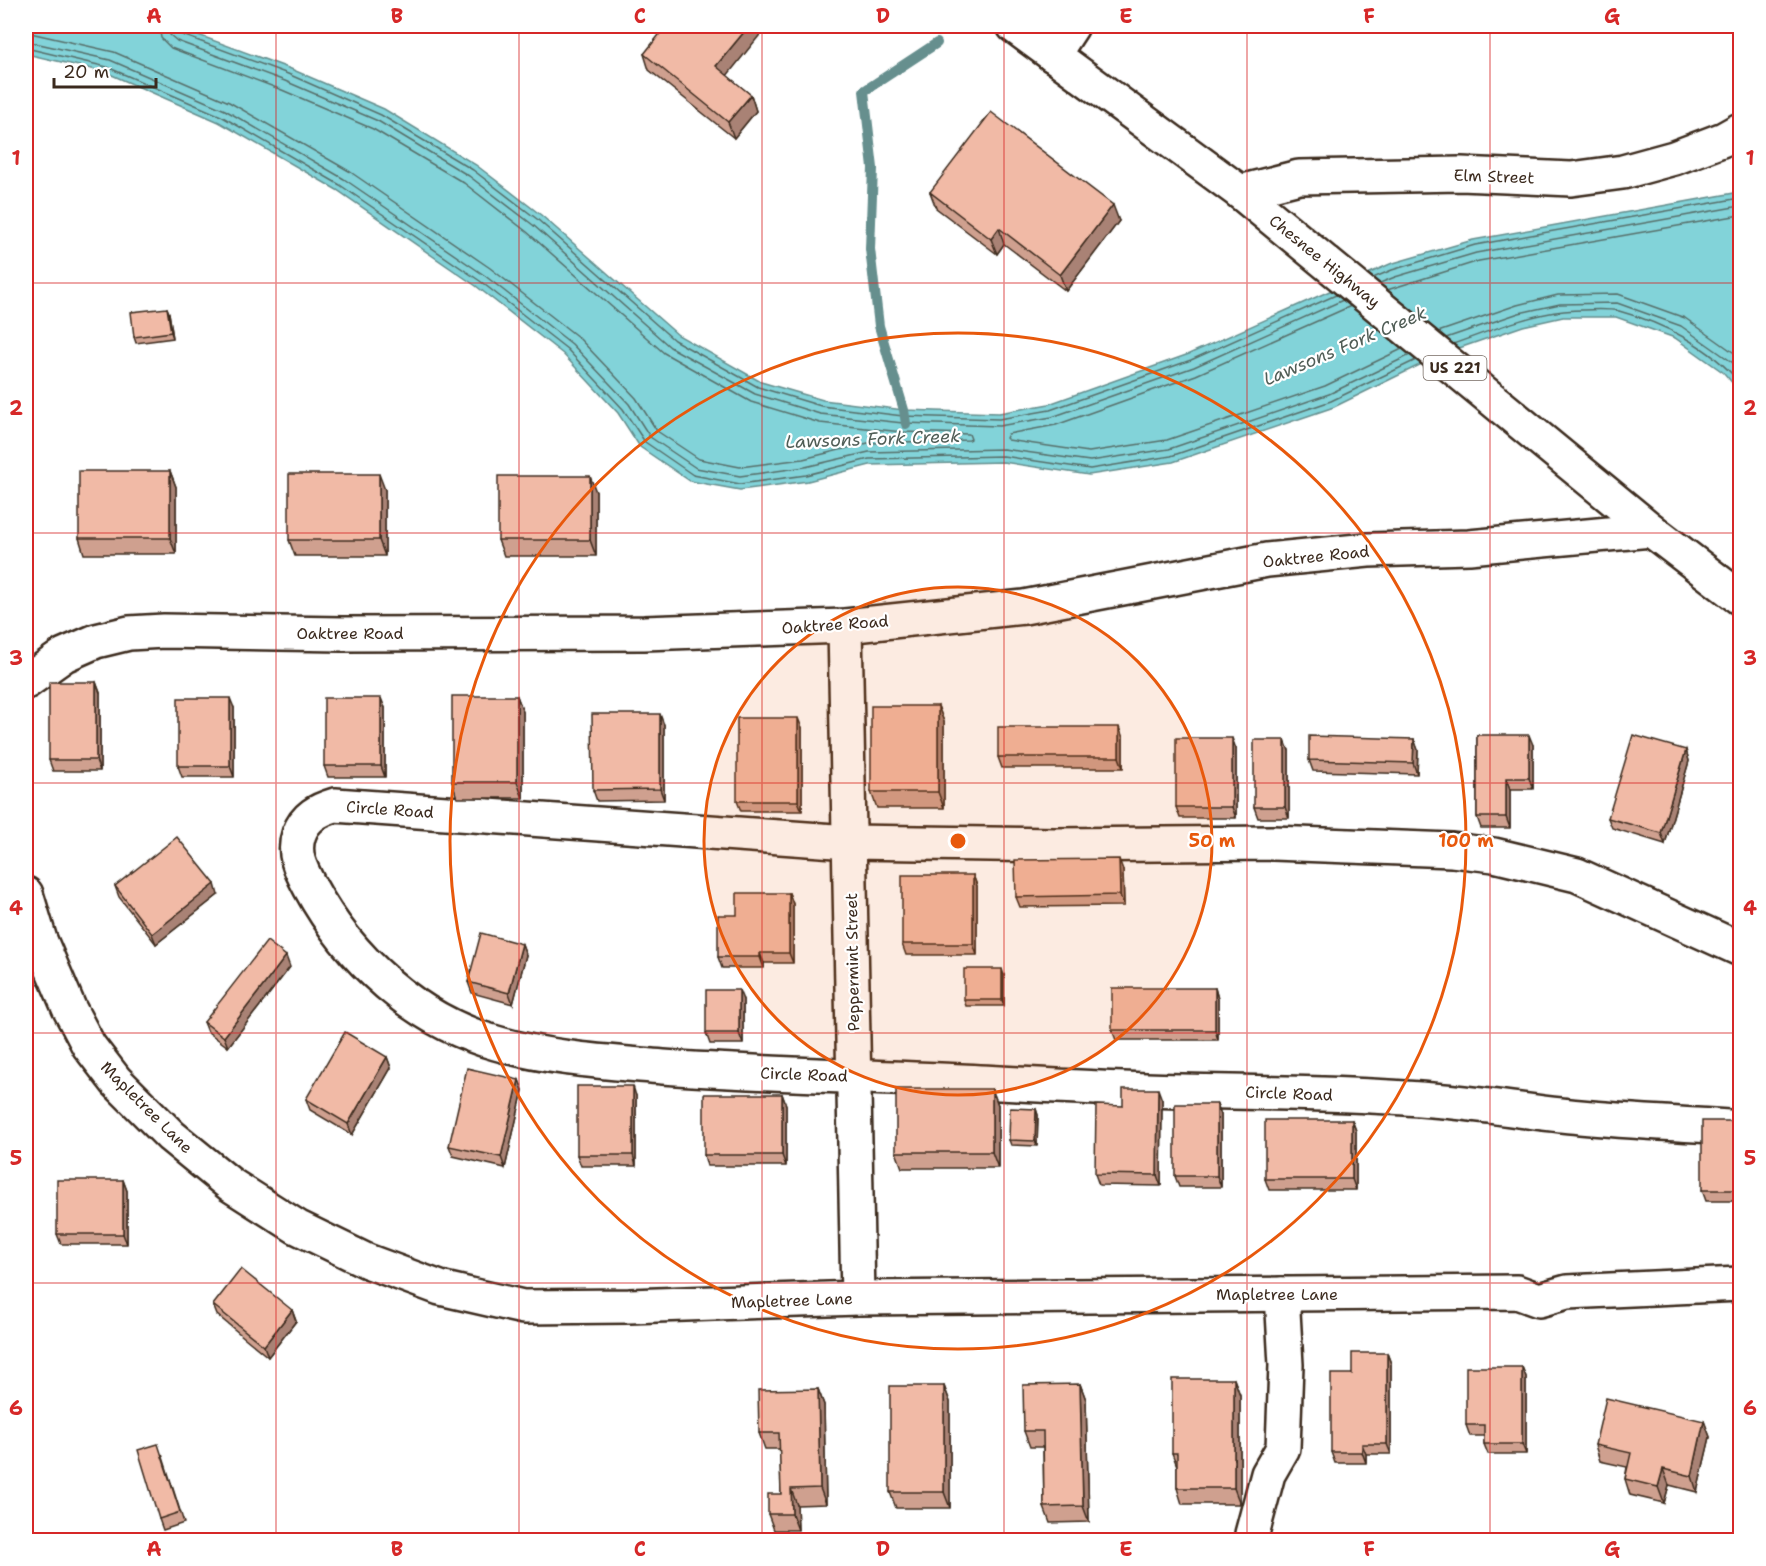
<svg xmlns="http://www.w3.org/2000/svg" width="1766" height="1566" viewBox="0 0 1766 1566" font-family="'Shantell Sans',sans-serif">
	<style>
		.water { fill: #82d3d9; stroke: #668f8e; stroke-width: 1.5 }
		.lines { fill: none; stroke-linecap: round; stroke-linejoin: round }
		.shore { stroke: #576e69; stroke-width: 1.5 }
		.stream { stroke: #668f8e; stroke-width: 10 }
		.minor-casing { stroke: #3b2a1e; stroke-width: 38 }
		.major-casing { stroke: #3b2a1e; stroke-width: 38 }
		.minor { stroke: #fff; stroke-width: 33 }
		.major { stroke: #fff; stroke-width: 33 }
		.wall { fill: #cfa08f; stroke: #3b2a1e; stroke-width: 1.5 }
		.shaded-wall { fill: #a98274; stroke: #3b2a1e; stroke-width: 1.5 }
		.building { fill: #f1baa6; stroke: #3b2a1e; stroke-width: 1.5 }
		.grid { fill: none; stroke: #d62828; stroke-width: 1.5; stroke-opacity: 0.55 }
		.ring { fill: none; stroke: #e8590c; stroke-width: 3 }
		.labels { text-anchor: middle; stroke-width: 4.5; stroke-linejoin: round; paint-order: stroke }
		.shield { fill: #fff; stroke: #766a62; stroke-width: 1.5 }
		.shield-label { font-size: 15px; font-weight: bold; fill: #3b2a1e }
		.street-label { font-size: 16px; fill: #3b2a1e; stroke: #fff }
		.water-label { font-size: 18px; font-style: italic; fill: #505d56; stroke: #fff }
		.centre { fill: #e8590c; stroke: #fff; stroke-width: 3 }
		.ring-label { font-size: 18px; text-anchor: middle; font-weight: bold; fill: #e8590c; stroke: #fff; stroke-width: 4.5; stroke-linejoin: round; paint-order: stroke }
		.neatline { fill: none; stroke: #d62828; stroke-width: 2 }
		.grid-label { font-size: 20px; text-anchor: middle; font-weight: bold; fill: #d62828 }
	</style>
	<rect width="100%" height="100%" fill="#fff"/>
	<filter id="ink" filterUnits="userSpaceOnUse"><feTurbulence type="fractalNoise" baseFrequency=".0167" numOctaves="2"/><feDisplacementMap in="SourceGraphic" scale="12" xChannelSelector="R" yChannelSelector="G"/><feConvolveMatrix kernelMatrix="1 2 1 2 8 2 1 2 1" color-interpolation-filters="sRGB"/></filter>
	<g filter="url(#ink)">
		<!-- water -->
		<polygon class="water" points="26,26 174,26 291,69 384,109 476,165 541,215 678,335 761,382 823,400 904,410 999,413 1049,404 1189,354 1390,264 1473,240 1740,192 1740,392 1724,373 1675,338 1616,317 1563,317 1523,326 1442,354 1334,407 1173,462 1089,475 1003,462 870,465 808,481 740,490 690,481 640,447 618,413 563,354 476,286 337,190 219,122 105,72 26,54"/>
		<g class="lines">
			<!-- shore -->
			<g class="shore">
				<polyline points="168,26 170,35 177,41 285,81 378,121 469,176 533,225 670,347 755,394 820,414 903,423 999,426 1052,417 1194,367 1343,300"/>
				<polyline points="175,26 176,30 180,34 288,74 381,115 473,170 537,219 674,340 758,387 821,406 903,416 999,419 1050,410 1191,360 1336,295"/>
				<polyline points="26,32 114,52 229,102 349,171 490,268 578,337 636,398 657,431 699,459 740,467 803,459 868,443 969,440 971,439 969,434 902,432 820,423 751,402 664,353 527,232 464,183 373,129 282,90 171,48 161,38 159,26"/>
				<polyline points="26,41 110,60 225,110 344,179 484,275 572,344 629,404 650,437 696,468 740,476 805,467 869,452 1003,449 1090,461 1169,449 1329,394 1410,355"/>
				<polyline points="26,48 107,67 221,116 340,185 480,281 567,349 623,409 645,442 693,475 740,484 806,475 869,459 1003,456 1090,469 1171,456 1331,401 1416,360"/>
				<polyline points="1373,278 1392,270 1475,245 1740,198"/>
				<polyline points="1380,283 1395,277 1476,253 1740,206"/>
				<polyline points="1387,290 1479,261 1740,215"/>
				<polyline points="1351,306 1196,375 1056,425 1008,434 1006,438 1008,440 1089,452 1167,440 1325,386 1402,349"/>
				<polyline points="1438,332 1517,305 1558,295 1618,294 1685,318 1740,357"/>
				<polyline points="1446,338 1519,313 1560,304 1617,303 1681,326 1732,362 1740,371"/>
				<path d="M1453,344C1488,332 1526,315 1564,311C1578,310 1606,308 1619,311C1663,323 1711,347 1740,383"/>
			</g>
			<!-- stream -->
			<polyline class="stream" points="906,424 904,410 879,326 870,249 873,168 864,91 937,43"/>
			<!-- minor casing -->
			<g class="minor-casing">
				<g id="minor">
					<polyline points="1053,55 1072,26"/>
					<polyline points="1240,192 1299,177 1461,174 1571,179 1623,172 1674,158 1724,139 1740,130"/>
					<polyline points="845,626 858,1298"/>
					<polyline points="26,682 64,655 96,641 129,633 164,631 342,634 644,633 845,626 1024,607 1267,560 1368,550 1469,547 1651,530"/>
					<polyline points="26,894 40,940 69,1008 89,1046 116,1081 171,1136 231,1185 297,1227 367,1261 440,1288 523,1307 629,1306 858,1298 1517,1292 1539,1300 1567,1292 1740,1284"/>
					<path d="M1740,949L1577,875L1494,855L1452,850L1273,843L1055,845L849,842L335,805C318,810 305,817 299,834C292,854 301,870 310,887C349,959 416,1021 496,1043C550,1059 607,1062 663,1067C762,1074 862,1076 961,1081C1023,1084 1084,1088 1146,1090C1245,1093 1345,1092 1444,1101C1489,1105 1534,1113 1580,1117C1633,1122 1687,1124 1740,1128"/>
					<polyline points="1252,1534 1268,1474 1283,1448 1286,1365 1282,1294"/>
				</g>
			</g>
			<!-- major casing -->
			<g class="major-casing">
				<polyline id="major" points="1014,26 1240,192 1651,530 1740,598"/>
			</g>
			<!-- minor -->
			<use href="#minor" class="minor"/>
			<!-- major -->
			<use href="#major" class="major"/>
		</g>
		<!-- wall -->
		<g class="wall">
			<polygon points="644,54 727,76 751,95 756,111 734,138 649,70"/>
			<polygon points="930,192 1119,221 1066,291 1004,244 997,254 936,208"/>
			<polygon points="167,308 169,313 173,338 136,343 134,337"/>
			<polygon points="170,471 176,487 176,554 84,554 79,538"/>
			<polygon points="385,490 385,556 295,556 289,540"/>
			<polygon points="596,492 596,556 504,556 498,540"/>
			<polygon points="96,682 100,693 100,771 53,771 49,760"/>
			<polygon points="517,696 523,712 523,798 457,798 452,782"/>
			<polygon points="938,706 944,722 944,808 877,808 871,792"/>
			<polygon points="234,708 234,777 182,777 178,766"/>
			<polygon points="385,708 385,777 328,777 324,766"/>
			<polygon points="664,725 664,800 597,801 593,790"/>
			<polygon points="802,728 802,811 741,811 737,801"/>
			<polygon points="1477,735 1533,745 1533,789 1510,789 1510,828 1481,828 1477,817"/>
			<polygon points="1123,738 1123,768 1002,768 998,757"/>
			<polygon points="1414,739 1418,750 1417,774 1313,771 1309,760"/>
			<polygon points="1236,749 1236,818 1180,818 1176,807"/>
			<polygon points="1686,750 1689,761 1665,844 1612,828 1608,818"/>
			<polygon points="1289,751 1289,818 1258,818 1254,807"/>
			<polygon points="1123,870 1124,906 1020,907 1016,897"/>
			<polygon points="973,875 977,886 977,955 906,955 902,944"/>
			<polygon points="115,886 218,895 156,944 119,897"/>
			<polygon points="789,893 793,904 793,963 764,963 764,968 722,968 718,957 737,915"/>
			<polygon points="522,944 526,955 513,1004 472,993 468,982"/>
			<polygon points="290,967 228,1047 208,1032 204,1022"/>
			<polygon points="1004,975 1004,1006 966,1006 964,1000"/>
			<polygon points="1215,988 1218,999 1218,1040 1116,1040 1112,1030"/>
			<polygon points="743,1000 743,1044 710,1044 706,1033"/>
			<polygon points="387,1057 391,1068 352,1135 310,1110 306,1099"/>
			<polygon points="519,1080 523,1090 505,1168 453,1156 449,1146"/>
			<polygon points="992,1089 998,1105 998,1168 902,1168 896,1152"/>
			<polygon points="782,1094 786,1105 786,1166 707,1166 704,1155"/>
			<polygon points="636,1096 636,1166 581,1166 577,1155"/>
			<polygon points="1162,1100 1161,1186 1099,1185 1095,1174"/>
			<polygon points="1217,1104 1221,1115 1221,1187 1179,1187 1175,1176"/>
			<polygon points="1036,1109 1038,1115 1037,1146 1011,1145 1009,1140"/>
			<polygon points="1352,1120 1356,1131 1356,1190 1269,1190 1265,1179"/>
			<polygon points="1740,1121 1740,1201 1706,1201 1702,1190"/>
			<polygon points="123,1180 127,1191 127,1244 61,1244 57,1234"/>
			<polygon points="213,1305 292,1310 296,1321 268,1357 217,1315"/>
			<polygon points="1387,1353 1391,1364 1391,1454 1366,1454 1366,1463 1335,1463 1331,1452"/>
			<polygon points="1522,1367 1526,1377 1526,1454 1488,1454 1484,1444 1484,1436 1470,1436 1466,1425"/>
			<polygon points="1234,1379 1240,1395 1240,1504 1182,1504 1177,1488 1177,1466 1172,1453"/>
			<polygon points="1080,1384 1086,1400 1089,1522 1050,1523 1044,1507 1043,1447 1030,1447 1024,1431"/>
			<polygon points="944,1386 950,1402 950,1508 896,1508 890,1492"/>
			<polygon points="818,1389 824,1405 826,1504 797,1505 798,1530 774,1530 768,1514 781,1494 780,1449 765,1449 759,1433"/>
			<polygon points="1704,1421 1710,1437 1697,1492 1669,1485 1664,1503 1630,1495 1625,1479 1627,1467 1600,1461 1595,1445"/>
			<polygon points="162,1454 184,1523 163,1530 159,1519"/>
		</g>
		<!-- shaded-wall -->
		<g class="shaded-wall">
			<polygon points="749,26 767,26 722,82 716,66"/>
			<polygon points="751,95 756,111 734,138 728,122"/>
			<polygon points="1113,205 1119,221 1066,291 1060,275"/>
			<polygon points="999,228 1004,244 997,254 991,239"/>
			<polygon points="167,308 169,313 173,338 171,332"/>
			<polygon points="170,471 176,487 176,554 170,538"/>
			<polygon points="379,474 385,490 385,556 379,540"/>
			<polygon points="590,476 596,492 596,556 590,540"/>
			<polygon points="96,682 100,693 100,771 96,760"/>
			<polygon points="517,696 523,712 523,798 517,782"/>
			<polygon points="230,698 234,708 234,777 230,766"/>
			<polygon points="381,698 385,708 385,777 381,766"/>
			<polygon points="938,706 944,722 944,808 938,792"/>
			<polygon points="660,714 664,725 664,800 660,789"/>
			<polygon points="798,718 802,728 802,811 798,801"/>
			<polygon points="1119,727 1123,738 1123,768 1119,757"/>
			<polygon points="1529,735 1533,745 1533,789 1529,778"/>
			<polygon points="1232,738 1236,749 1236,818 1232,807"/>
			<polygon points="1414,739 1418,750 1417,774 1413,763"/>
			<polygon points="1285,740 1289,751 1289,818 1285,807"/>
			<polygon points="1686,750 1689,761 1665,844 1661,833"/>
			<polygon points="1506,778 1510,789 1510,828 1506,817"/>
			<polygon points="1119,859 1123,870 1124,906 1120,895"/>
			<polygon points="973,875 977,886 977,955 973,944"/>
			<polygon points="215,884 218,895 156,944 152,934"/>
			<polygon points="789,893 793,904 793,963 789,953"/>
			<polygon points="522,944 526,955 513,1004 509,993"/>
			<polygon points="760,953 764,963 764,968 760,957"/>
			<polygon points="286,956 290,967 228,1047 224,1037"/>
			<polygon points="1002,969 1004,975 1004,1006 1002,1000"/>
			<polygon points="1215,988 1218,999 1218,1040 1215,1030"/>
			<polygon points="739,990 743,1000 743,1044 739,1033"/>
			<polygon points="387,1057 391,1068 352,1135 348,1124"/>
			<polygon points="519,1080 523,1090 505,1168 501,1157"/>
			<polygon points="633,1086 636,1096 636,1166 633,1155"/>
			<polygon points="992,1089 998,1105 998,1168 992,1152"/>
			<polygon points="1158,1089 1162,1100 1161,1186 1157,1175"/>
			<polygon points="782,1094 786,1105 786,1166 782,1155"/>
			<polygon points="1217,1104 1221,1115 1221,1187 1217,1176"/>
			<polygon points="1036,1109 1038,1115 1037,1146 1035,1141"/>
			<polygon points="1352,1120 1356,1131 1356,1190 1352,1179"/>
			<polygon points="123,1180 127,1191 127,1244 123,1234"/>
			<polygon points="292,1310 296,1321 268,1357 264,1346"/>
			<polygon points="1387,1353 1391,1364 1391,1454 1387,1444"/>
			<polygon points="1522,1367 1526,1377 1526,1454 1522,1444"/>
			<polygon points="1234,1379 1240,1395 1240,1504 1234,1488"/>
			<polygon points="1080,1384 1086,1400 1089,1522 1083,1506"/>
			<polygon points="944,1386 950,1402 950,1508 944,1492"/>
			<polygon points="818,1389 824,1405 826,1504 820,1488"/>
			<polygon points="1704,1421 1710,1437 1697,1492 1692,1476"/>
			<polygon points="1362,1444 1366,1454 1366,1463 1362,1452"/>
			<polygon points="1663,1469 1669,1485 1664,1503 1658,1487"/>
			<polygon points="791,1489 797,1505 798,1530 792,1514"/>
		</g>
		<!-- building -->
		<g class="building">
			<polygon points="666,26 749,26 716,66 751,95 728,122 644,54"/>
			<polygon points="991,112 1113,205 1060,275 999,228 991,239 930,192"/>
			<polygon points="167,308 171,332 134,337 131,312"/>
			<rect x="79" y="471" width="91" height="67"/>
			<rect x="289" y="474" width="90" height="66"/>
			<rect x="498" y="476" width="92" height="64"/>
			<rect x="49" y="682" width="47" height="78"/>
			<rect x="452" y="696" width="65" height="86"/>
			<rect x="178" y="698" width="52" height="68"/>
			<rect x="324" y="698" width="57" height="68"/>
			<rect x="871" y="706" width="67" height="86"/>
			<polygon points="592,714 660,714 660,789 593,790"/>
			<rect x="737" y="718" width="61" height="83"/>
			<rect x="998" y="727" width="121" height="30"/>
			<polygon points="1477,735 1529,735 1529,778 1506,778 1506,817 1477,817"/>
			<polygon points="1633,735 1686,750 1661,833 1608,818"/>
			<polygon points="1309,736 1414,739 1413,763 1309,760"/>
			<rect x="1176" y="738" width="56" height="69"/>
			<rect x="1254" y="740" width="31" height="67"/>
			<polygon points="177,837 215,884 152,934 115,886"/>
			<polygon points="1119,859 1120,895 1016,897 1015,860"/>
			<rect x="902" y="875" width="71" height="69"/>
			<polygon points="737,893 789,893 789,953 760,953 760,957 718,957 718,915 737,915"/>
			<polygon points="481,933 522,944 509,993 468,982"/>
			<polygon points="267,941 286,956 224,1037 204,1022"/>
			<rect x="964" y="969" width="38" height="31"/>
			<rect x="1112" y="988" width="103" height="42"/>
			<rect x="706" y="990" width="33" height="43"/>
			<polygon points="345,1032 387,1057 348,1124 306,1099"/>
			<polygon points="467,1068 519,1080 501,1157 449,1146"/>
			<rect x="577" y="1086" width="56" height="69"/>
			<rect x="896" y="1089" width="96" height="63"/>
			<polygon points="1123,1089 1158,1089 1157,1175 1095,1174 1096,1105 1123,1106"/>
			<rect x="704" y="1094" width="78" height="61"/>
			<rect x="1175" y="1104" width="42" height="72"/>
			<polygon points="1010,1108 1036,1109 1035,1141 1009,1140"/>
			<rect x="1265" y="1120" width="87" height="59"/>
			<rect x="1702" y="1121" width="38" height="69"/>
			<rect x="57" y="1180" width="66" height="54"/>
			<polygon points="241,1269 292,1310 264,1346 213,1305"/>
			<polygon points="1352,1353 1387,1353 1387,1444 1362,1444 1362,1452 1331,1452 1331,1374 1352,1374"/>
			<polygon points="1466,1367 1522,1367 1522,1444 1484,1444 1484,1425 1466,1425"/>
			<polygon points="1172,1379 1234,1379 1234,1488 1177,1488 1177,1453 1172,1453"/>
			<polygon points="1080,1384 1083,1506 1044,1507 1043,1431 1024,1431 1023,1385"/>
			<rect x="890" y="1386" width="54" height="106"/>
			<polygon points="818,1389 820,1488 791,1489 792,1514 768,1514 768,1494 781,1494 779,1433 759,1433 758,1390"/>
			<polygon points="1606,1398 1704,1421 1692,1476 1663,1469 1658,1487 1625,1479 1631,1453 1595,1445"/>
			<polygon points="158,1444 180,1512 159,1519 138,1450"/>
		</g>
	</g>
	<!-- grid -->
	<path class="grid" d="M276,26V1540M519,26V1540M762,26V1540M1004,26V1540M1247,26V1540M1490,26V1540M26,283H1740M26,533H1740M26,783H1740M26,1033H1740M26,1283H1740"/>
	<!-- distance rings -->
	<circle cx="958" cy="841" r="254" fill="#e8590c" fill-opacity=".12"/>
	<g class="ring">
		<circle cx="958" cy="841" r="254"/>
		<circle cx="958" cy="841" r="508"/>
	</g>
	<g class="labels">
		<!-- shield labels -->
		<rect class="shield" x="1423.5" y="356" width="63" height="24" rx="4.5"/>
		<g class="shield-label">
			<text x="1455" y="373">US 221</text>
		</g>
		<!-- street labels -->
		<g class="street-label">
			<text transform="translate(1494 176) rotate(2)" y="6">Elm Street</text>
			<text transform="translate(1325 261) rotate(39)" y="6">Chesnee Highway</text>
			<text transform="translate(1316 556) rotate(-6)" y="6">Oaktree Road</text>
			<text transform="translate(835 624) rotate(-4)" y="6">Oaktree Road</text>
			<text x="350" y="639">Oaktree Road</text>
			<text transform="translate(390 809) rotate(4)" y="6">Circle Road</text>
			<text transform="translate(852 962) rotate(-91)" y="6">Peppermint Street</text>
			<text transform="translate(804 1074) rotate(2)" y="6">Circle Road</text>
			<text transform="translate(1289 1093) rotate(2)" y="6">Circle Road</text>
			<text transform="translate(147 1107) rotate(45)" y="6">Mapletree Lane</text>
			<text x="1277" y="1300">Mapletree Lane</text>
			<text transform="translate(792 1300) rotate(-2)" y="6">Mapletree Lane</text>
		</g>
		<!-- water labels -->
		<g class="water-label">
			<text transform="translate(1345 346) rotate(-23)" y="6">Lawsons Fork Creek</text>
			<text transform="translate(873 439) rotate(-2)" y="6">Lawsons Fork Creek</text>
		</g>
	</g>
	<circle cx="958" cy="841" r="9" class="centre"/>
	<g class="ring-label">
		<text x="1212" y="847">50 m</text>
		<text x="1466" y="847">100 m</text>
	</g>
	<!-- margin -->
	<rect width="1766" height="1566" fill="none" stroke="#fff" stroke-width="66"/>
	<!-- scale -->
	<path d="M54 78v9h102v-9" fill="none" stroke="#3b2a1e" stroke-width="3"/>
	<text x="63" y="78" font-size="18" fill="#3b2a1e" stroke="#ffffff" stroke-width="4.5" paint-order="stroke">20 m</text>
	<rect x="33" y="33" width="1700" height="1500" class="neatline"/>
	<g class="grid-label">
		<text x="154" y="23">A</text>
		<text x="397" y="23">B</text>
		<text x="640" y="23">C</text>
		<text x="883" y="23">D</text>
		<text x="1126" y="23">E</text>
		<text x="1369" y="23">F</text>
		<text x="1612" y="23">G</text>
		<text x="16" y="165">1</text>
		<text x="1750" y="165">1</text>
		<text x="16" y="415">2</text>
		<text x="1750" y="415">2</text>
		<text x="16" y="665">3</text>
		<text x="1750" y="665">3</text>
		<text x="16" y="915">4</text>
		<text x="1750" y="915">4</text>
		<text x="16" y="1165">5</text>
		<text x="1750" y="1165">5</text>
		<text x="16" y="1415">6</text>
		<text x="1750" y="1415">6</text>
		<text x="154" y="1556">A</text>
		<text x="397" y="1556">B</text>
		<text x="640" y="1556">C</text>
		<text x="883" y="1556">D</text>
		<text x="1126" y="1556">E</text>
		<text x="1369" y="1556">F</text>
		<text x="1612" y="1556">G</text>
	</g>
</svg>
